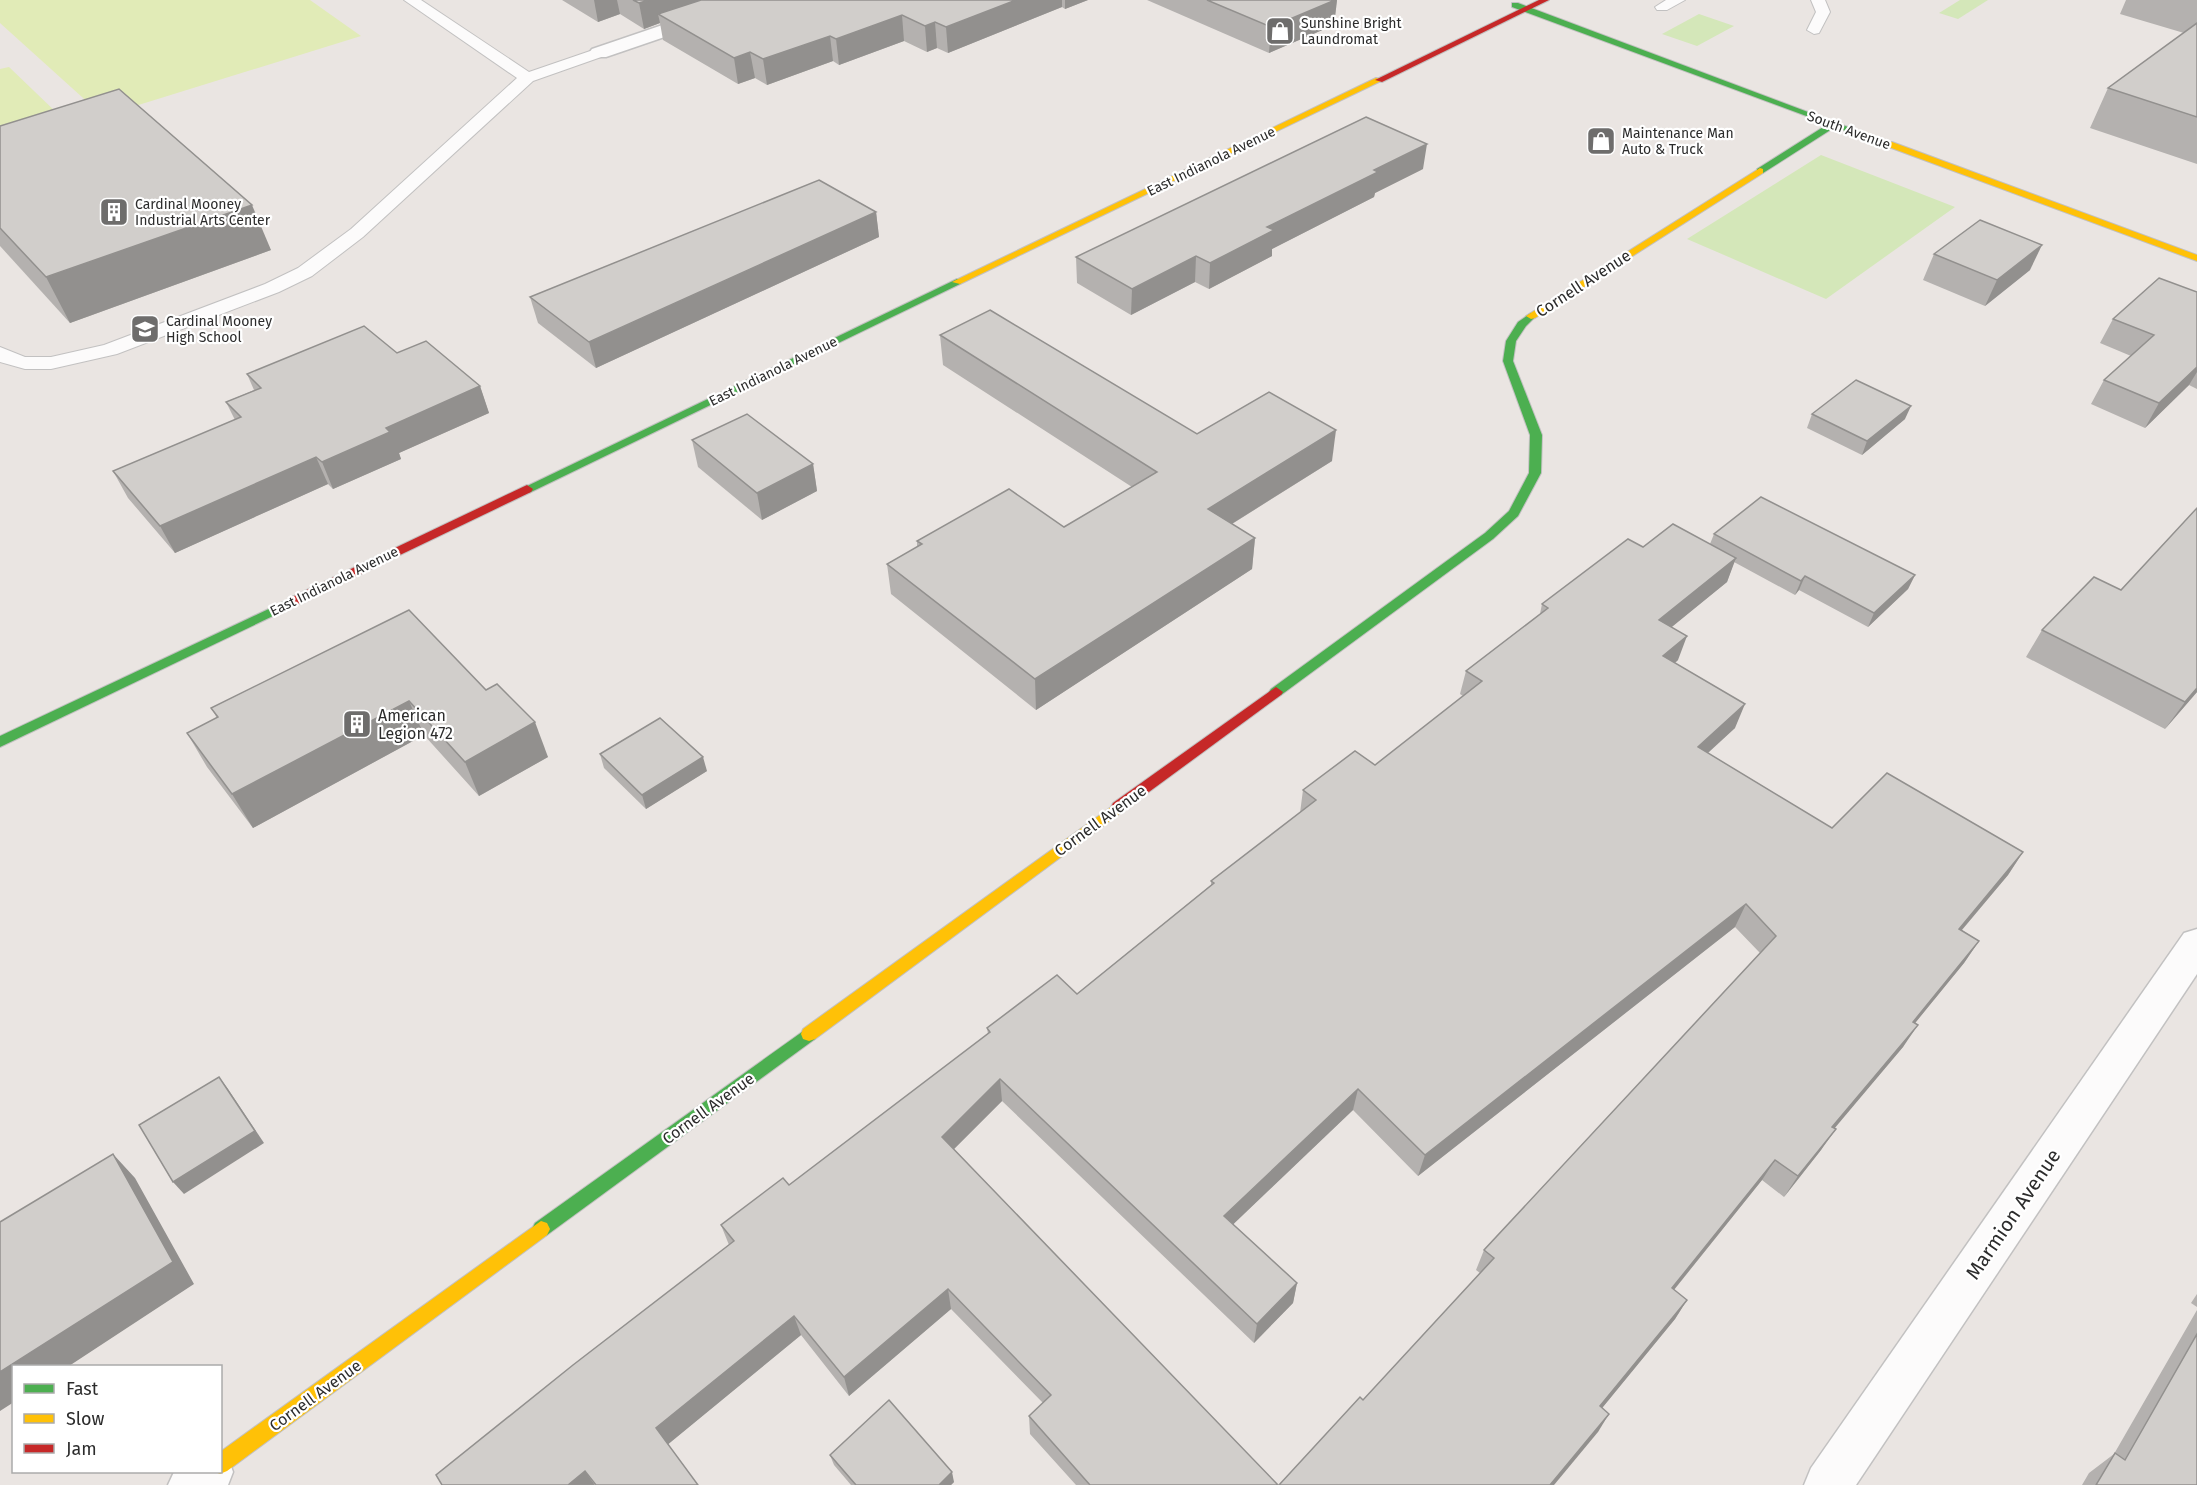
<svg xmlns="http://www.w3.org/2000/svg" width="2197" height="1485" viewBox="0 0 2197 1485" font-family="'Fira Sans',sans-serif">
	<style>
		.green { fill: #d4e7b9 }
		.pitch { fill: #e1ebb7 }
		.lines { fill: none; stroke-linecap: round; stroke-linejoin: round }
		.lane-casing { stroke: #c2c1c1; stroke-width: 2 }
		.street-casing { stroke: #c2c1c1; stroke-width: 3 }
		.fast-casing { stroke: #c2c1c1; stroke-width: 2 }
		.slow-casing { stroke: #c2c1c1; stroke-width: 2 }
		.jam-casing { stroke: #c2c1c1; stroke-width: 2 }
		.lane { fill: #fcfbfb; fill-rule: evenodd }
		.street { fill: #fcfbfb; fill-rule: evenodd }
		.fast { fill: #4caf50; fill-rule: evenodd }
		.slow { fill: #ffc107; fill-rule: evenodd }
		.jam { fill: #c62828; fill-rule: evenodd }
		.wall { fill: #b4b1af }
		.shaded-wall { fill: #92908e }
		.building { fill: #d1cecb; stroke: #92908e; stroke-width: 1.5 }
		.labels { text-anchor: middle; stroke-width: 4.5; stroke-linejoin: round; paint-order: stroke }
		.far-poi-label { font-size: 14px; fill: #2c2c2c; stroke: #fff; text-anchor: start }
		.far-street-label { font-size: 14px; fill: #2c2c2c; stroke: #fff }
		.street-label { font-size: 16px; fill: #2c2c2c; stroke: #fff }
		.poi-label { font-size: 16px; fill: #2c2c2c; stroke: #fff; text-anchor: start }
		.near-street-label { font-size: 20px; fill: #2c2c2c; stroke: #fff }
	</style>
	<rect width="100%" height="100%" fill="#eae5e2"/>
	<!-- green -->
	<g class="green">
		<polygon points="1960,0 1988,0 1958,19 1939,13"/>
		<polygon points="1699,14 1734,26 1697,46 1662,34"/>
		<polygon points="1821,155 1955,207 1826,299 1687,239"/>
	</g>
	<!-- pitch -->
	<g class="pitch">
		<polygon points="0,0 310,0 361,36 103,116 0,23"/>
		<polygon points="9,67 59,115 0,133 0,69"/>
	</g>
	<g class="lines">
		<!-- lane casing -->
		<g class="lane-casing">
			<g id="lane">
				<polygon points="404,0 421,0 529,72 599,48 607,53 604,56 533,81 363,237 312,276 279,292 117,354 51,369 25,369 0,362 0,347 25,357 51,357 104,345 265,284 298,268 351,229 517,78"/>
				<polygon points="1666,0 1685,0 1667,10 1657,10 1655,7"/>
				<polygon points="1811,0 1825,0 1830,12 1819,33 1814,34 1807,30 1816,12"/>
			</g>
		</g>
		<!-- street casing -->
		<g class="street-casing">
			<g id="street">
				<polygon points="736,0 763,0 761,4 606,57 592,57 589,53 592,49"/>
				<polygon points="2197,929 2197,974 1856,1485 1804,1485 1811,1468 2184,933"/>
				<polygon points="220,1453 227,1455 233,1472 228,1485 168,1485 174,1472 220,1472"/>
			</g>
		</g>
		<!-- fast casing -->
		<g class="fast-casing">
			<g id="fast">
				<polygon points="1512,3 1518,3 1893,144 1886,146 1835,127 1763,173 1757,173 1757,169 1828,124 1512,7"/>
				<polygon points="957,279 962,282 960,284 531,492 527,493 521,489"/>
				<polygon points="1531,313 1536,316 1526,326 1516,341 1513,361 1542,435 1541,473 1518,516 1493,539 1281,695 1271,695 1269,692 1271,689 1485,533 1509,511 1529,473 1530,435 1503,361 1506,341 1518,322"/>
				<polygon points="294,597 298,598 300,601 298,604 0,747 0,736"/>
				<polygon points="809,1027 815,1029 817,1034 815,1039 547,1235 541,1237 535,1235 532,1229 535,1223"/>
			</g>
		</g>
		<!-- slow casing -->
		<g class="slow-casing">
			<g id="slow">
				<polygon points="1376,78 1383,80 960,284 952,282"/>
				<polygon points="1886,142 1892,142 2197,255 2197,261 1886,146"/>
				<polygon points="1760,168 1763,169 1763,173 1535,318 1531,319 1526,316"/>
				<polygon points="1118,802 1123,803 1125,807 1123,811 815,1039 809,1041 803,1039 801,1034 803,1029"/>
				<polygon points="541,1221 547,1223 550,1229 547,1235 227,1471 220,1474 215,1472 220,1472 220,1452"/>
			</g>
		</g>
		<!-- jam casing -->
		<g class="jam-casing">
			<g id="jam">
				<polygon points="1539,0 1549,0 1382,82 1375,80"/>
				<polygon points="527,485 533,489 531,492 298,604 290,604 288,601 290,598"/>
				<polygon points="1276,687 1283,692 1281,695 1123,811 1113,811 1111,807 1113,803"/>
			</g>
		</g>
		<!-- lane -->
		<use href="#lane" class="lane"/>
		<!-- street -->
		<use href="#street" class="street"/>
		<!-- fast -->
		<use href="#fast" class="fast"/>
		<!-- slow -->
		<use href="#slow" class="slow"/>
		<!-- jam -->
		<use href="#jam" class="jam"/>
	</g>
	<!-- wall -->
	<g class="wall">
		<polygon points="562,0 1088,0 1065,9 1062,7 948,53 937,48 927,52 904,41 839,65 833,61 767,85 755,78 738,84 663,40 660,23 644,29 620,14 598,22"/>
		<polygon points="1147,0 1337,0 1334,25 1269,53"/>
		<polygon points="2126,0 2197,0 2197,164 2090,128 2108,88 2184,33 2120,14"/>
		<polygon points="0,126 271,250 70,323 0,246"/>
		<polygon points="1423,169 1375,193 1374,197 1272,249 1272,256 1209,289 1195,282 1131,315 1077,283 1076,257"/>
		<polygon points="876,212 879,237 596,368 538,323 530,297"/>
		<polygon points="1934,254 2030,270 1985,306 1923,280"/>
		<polygon points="2197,292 2197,389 2189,385 2145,428 2091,404 2104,380 2131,356 2100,343 2113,319"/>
		<polygon points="940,335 1197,434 1332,461 1232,524 1255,538 1252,569 1036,710 891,594 887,564 917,547 917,541 1064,527 1132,487 943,365"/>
		<polygon points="397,353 480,386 489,413 399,453 401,459 333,489 328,484 175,553 128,498 113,471 235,420 226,402 254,390 247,374"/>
		<polygon points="1812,414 1905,419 1862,455 1807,428"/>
		<polygon points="692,440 813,464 817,491 762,520 698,467"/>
		<polygon points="2197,508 2197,692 2165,729 2026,657 2042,630 2121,590"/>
		<polygon points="1714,534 1915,575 1908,589 1868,627 1799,590 1795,595 1734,562 1727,582 1671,627 1678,660 1675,663 1735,728 1708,753 1832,828 2023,852 2008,875 1962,930 1979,941 1964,963 1915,1023 1903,1047 1834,1128 1821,1150 1784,1197 1762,1180 1674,1290 1687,1300 1675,1319 1602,1408 1598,1432 1363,1400 1480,1273 1476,1270 1484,1250 1760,953 1735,927 1418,1176 1353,1110 1233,1224 1297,1283 1293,1303 1254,1343 1002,1101 954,1149 1278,1485 1076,1485 1030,1434 1029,1416 1043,1403 951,1309 849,1396 801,1335 668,1444 442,1485 729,1245 721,1225 789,1185 988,1034 987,1028 1077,994 1211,885 1211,881 1300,813 1303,790 1375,765 1463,696 1460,694 1466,671 1540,614 1542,604 1643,547 1710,544"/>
		<polygon points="409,610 548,757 479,796 424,735 253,828 207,767 187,733 217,718 211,708"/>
		<polygon points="600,754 707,771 646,809 604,768"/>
		<polygon points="2197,1294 2197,1307 2191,1303"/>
		<polygon points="2197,1310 2197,1485 2082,1485 2089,1473 2114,1454"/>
		<polygon points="830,1455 954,1482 951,1485 851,1485 834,1465"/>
	</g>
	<!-- shaded-wall -->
	<g class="shaded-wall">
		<polygon points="594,0 617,0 620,14 598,22"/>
		<polygon points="649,0 729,0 658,14 660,23 644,29 639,3"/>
		<polygon points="1016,0 1062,0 1062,7 948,53 946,27"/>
		<polygon points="1065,0 1088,0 1065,9"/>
		<polygon points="1335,0 1337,0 1334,25 1269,53 1271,27"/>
		<polygon points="902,15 904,41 839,65 836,39"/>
		<polygon points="935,22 937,48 927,52 925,26"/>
		<polygon points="830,36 833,61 767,85 763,59"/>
		<polygon points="750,52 755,78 738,84 734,58"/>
		<polygon points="1427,144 1423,169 1375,193 1374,197 1272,249 1272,256 1209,289 1210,263 1267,227 1374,170"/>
		<polygon points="252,205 271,250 70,323 46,277"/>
		<polygon points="876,212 879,237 596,368 589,342"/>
		<polygon points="2042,245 2030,270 1985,306 1997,280"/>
		<polygon points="1196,256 1195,282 1131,315 1132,289"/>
		<polygon points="2197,367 2197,372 2189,385 2145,428 2159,403"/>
		<polygon points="480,386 489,413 399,453 401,459 333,489 322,462 386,428"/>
		<polygon points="1911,406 1905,419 1862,455 1867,441"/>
		<polygon points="1336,430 1332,461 1206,540 1208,509"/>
		<polygon points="316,457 328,484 175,553 160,526"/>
		<polygon points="813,464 817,491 762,520 757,493"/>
		<polygon points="1255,538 1252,569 1036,710 1035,679"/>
		<polygon points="1736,558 1727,582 1651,644 1659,620"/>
		<polygon points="1915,575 1908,589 1868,627 1874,613"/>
		<polygon points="1805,576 1799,590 1795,595 1801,581"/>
		<polygon points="1687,636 1678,660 1655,679 1663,656"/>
		<polygon points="2197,688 2197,692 2165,729 2185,702"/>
		<polygon points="409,701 424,735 253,828 232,794"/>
		<polygon points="1745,704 1735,728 1689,770 1698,747"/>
		<polygon points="535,722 548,757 479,796 465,762"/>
		<polygon points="703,757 707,771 646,809 642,795"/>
		<polygon points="2023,852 2008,875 1944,951 1959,929"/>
		<polygon points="1746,904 1735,927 1418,1176 1425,1155"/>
		<polygon points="1979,941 1964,963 1898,1044 1913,1022"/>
		<polygon points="1918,1025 1903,1047 1818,1148 1832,1127"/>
		<polygon points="219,1077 228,1089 264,1143 184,1194 173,1182"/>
		<polygon points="1000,1079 1002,1101 945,1158 942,1137"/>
		<polygon points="1358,1089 1353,1110 1221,1236 1224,1216"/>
		<polygon points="1836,1129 1821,1150 1784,1197 1798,1176"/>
		<polygon points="113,1154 135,1178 194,1284 69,1366 14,1366 14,1402 0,1411 0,1372"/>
		<polygon points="1775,1160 1762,1180 1660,1307 1672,1288"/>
		<polygon points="1297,1283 1293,1303 1254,1343 1257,1324"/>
		<polygon points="948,1289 951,1309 849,1396 844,1377"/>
		<polygon points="1687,1300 1675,1319 1589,1424 1600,1406"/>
		<polygon points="794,1316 801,1335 666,1446 656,1428"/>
		<polygon points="1609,1414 1598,1432 1554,1485 1550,1485"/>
		<polygon points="585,1471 595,1485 568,1485"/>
		<polygon points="952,1472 954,1482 951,1485 939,1485"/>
	</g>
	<!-- building -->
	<g class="building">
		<polygon points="633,0 649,0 639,3"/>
		<polygon points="701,0 1016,0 946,27 935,22 925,26 902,15 836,39 830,36 763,59 750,52 734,58 658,14"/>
		<polygon points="1207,0 1335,0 1271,27"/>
		<polygon points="2197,23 2197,117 2108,88"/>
		<polygon points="119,89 252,205 46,277 0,228 0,126"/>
		<polygon points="1366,117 1427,144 1374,170 1378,172 1267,227 1274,230 1210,263 1196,256 1132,289 1076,257"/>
		<polygon points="819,180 876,212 589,342 530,297"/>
		<polygon points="1980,220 2042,245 1997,280 1934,254"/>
		<polygon points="2159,278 2197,292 2197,367 2159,403 2104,380 2154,335 2113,319"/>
		<polygon points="990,310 1197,434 1269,392 1336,430 1208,509 1255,538 1035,679 887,564 922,544 917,541 1009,489 1064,527 1157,472 940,335"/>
		<polygon points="364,326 397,353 426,341 480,386 386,428 390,432 322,462 316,457 160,526 113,471 241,417 226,402 261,388 247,374"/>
		<polygon points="1856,380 1911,406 1867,441 1812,414"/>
		<polygon points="747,414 813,464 757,493 692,440"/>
		<polygon points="1761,497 1915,575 1874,613 1805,576 1801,581 1714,534"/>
		<polygon points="2197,508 2197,688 2185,702 2042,630 2094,577 2121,590"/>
		<polygon points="1673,524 1736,558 1659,620 1687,636 1663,656 1745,704 1698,747 1832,828 1887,773 2023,852 1959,929 1979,941 1913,1022 1918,1025 1832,1127 1836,1129 1798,1176 1775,1160 1672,1288 1687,1300 1600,1406 1609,1414 1550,1485 1279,1485 1360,1397 1363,1400 1494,1258 1484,1250 1776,936 1746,904 1425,1155 1358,1089 1224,1216 1297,1283 1257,1324 1000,1079 942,1137 1278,1485 1090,1485 1029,1416 1051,1395 948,1289 844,1377 794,1316 656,1428 698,1485 596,1485 585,1471 568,1485 442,1485 436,1475 573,1365 734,1241 721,1225 783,1178 789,1185 990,1032 987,1028 1057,975 1077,994 1214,883 1211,881 1316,800 1303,790 1355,751 1375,765 1482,681 1466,671 1548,608 1542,604 1628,539 1643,547"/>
		<polygon points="409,610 486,690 497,684 535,722 465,762 409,701 232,794 187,733 218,717 211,708"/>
		<polygon points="660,718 703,757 642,795 600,754"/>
		<polygon points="219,1077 255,1131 173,1182 139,1125"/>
		<polygon points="113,1154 173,1262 0,1372 0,1222"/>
		<polygon points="2197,1334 2197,1485 2096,1485 2115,1453 2125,1460"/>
		<polygon points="889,1400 952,1472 939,1485 856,1485 830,1455"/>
	</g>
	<!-- icons -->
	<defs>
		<g id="shop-square" transform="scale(1.5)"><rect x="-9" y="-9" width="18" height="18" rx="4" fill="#6e6d6c" stroke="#fff"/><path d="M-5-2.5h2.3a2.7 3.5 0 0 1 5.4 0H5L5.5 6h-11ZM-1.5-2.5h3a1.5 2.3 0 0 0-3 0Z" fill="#fff"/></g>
		<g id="building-square" transform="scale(1.5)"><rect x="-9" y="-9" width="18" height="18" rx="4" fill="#6e6d6c" stroke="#fff"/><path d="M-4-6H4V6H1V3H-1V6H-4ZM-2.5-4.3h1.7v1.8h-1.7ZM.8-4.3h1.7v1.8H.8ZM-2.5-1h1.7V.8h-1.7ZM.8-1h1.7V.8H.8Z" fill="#fff"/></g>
		<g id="school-square" transform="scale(1.5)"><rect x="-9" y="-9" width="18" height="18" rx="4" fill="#6e6d6c" stroke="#fff"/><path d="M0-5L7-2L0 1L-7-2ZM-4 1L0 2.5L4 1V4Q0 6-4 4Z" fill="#fff"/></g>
	</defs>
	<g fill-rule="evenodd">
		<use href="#shop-square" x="1280" y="31"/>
		<use href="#shop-square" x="1601" y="141"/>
		<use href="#building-square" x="114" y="212"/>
		<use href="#school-square" x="145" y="329"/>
		<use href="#building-square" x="357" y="724"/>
	</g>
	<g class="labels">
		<!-- far-poi labels -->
		<g class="far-poi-label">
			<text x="1301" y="28">Sunshine Bright<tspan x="1301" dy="16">Laundromat</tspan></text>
			<text x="1622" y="138">Maintenance Man<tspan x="1622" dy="16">Auto &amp; Truck</tspan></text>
			<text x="135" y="209">Cardinal Mooney<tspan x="135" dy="16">Industrial Arts Center</tspan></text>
			<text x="166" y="326">Cardinal Mooney<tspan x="166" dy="16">High School</tspan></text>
		</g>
		<!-- far-street labels -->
		<g class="far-street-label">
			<text transform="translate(1849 130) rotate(20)" y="5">South Avenue</text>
			<text transform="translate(1211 161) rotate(-26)" y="5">East Indianola Avenue</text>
			<text transform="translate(773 371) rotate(-26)" y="5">East Indianola Avenue</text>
			<text transform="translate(334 581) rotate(-26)" y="5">East Indianola Avenue</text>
		</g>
		<!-- street labels -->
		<g class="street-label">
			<text transform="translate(1583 283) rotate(-33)" y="6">Cornell Avenue</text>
			<text transform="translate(1100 820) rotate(-36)" y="6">Cornell Avenue</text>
			<text transform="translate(708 1108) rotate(-36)" y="6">Cornell Avenue</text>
			<text transform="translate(315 1395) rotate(-36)" y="6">Cornell Avenue</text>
		</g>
		<!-- poi labels -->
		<g class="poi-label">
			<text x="378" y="721">American<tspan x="378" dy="18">Legion 472</tspan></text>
		</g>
		<!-- near-street labels -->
		<g class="near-street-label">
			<text transform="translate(2013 1214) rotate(-56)" y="7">Marmion Avenue</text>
		</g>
	</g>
	<!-- legend -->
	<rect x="12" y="1365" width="210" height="108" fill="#ffffff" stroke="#ababab" stroke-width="1.5"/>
	<rect x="24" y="1384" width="30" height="9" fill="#4caf50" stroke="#ababab" stroke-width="1.5"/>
	<text x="66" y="1395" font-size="18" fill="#2c2c2c">Fast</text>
	<rect x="24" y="1414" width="30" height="9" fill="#ffc107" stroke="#ababab" stroke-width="1.5"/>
	<text x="66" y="1425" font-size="18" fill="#2c2c2c">Slow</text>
	<rect x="24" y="1444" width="30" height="9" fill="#c62828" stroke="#ababab" stroke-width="1.5"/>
	<text x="66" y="1455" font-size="18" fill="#2c2c2c">Jam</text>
</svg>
